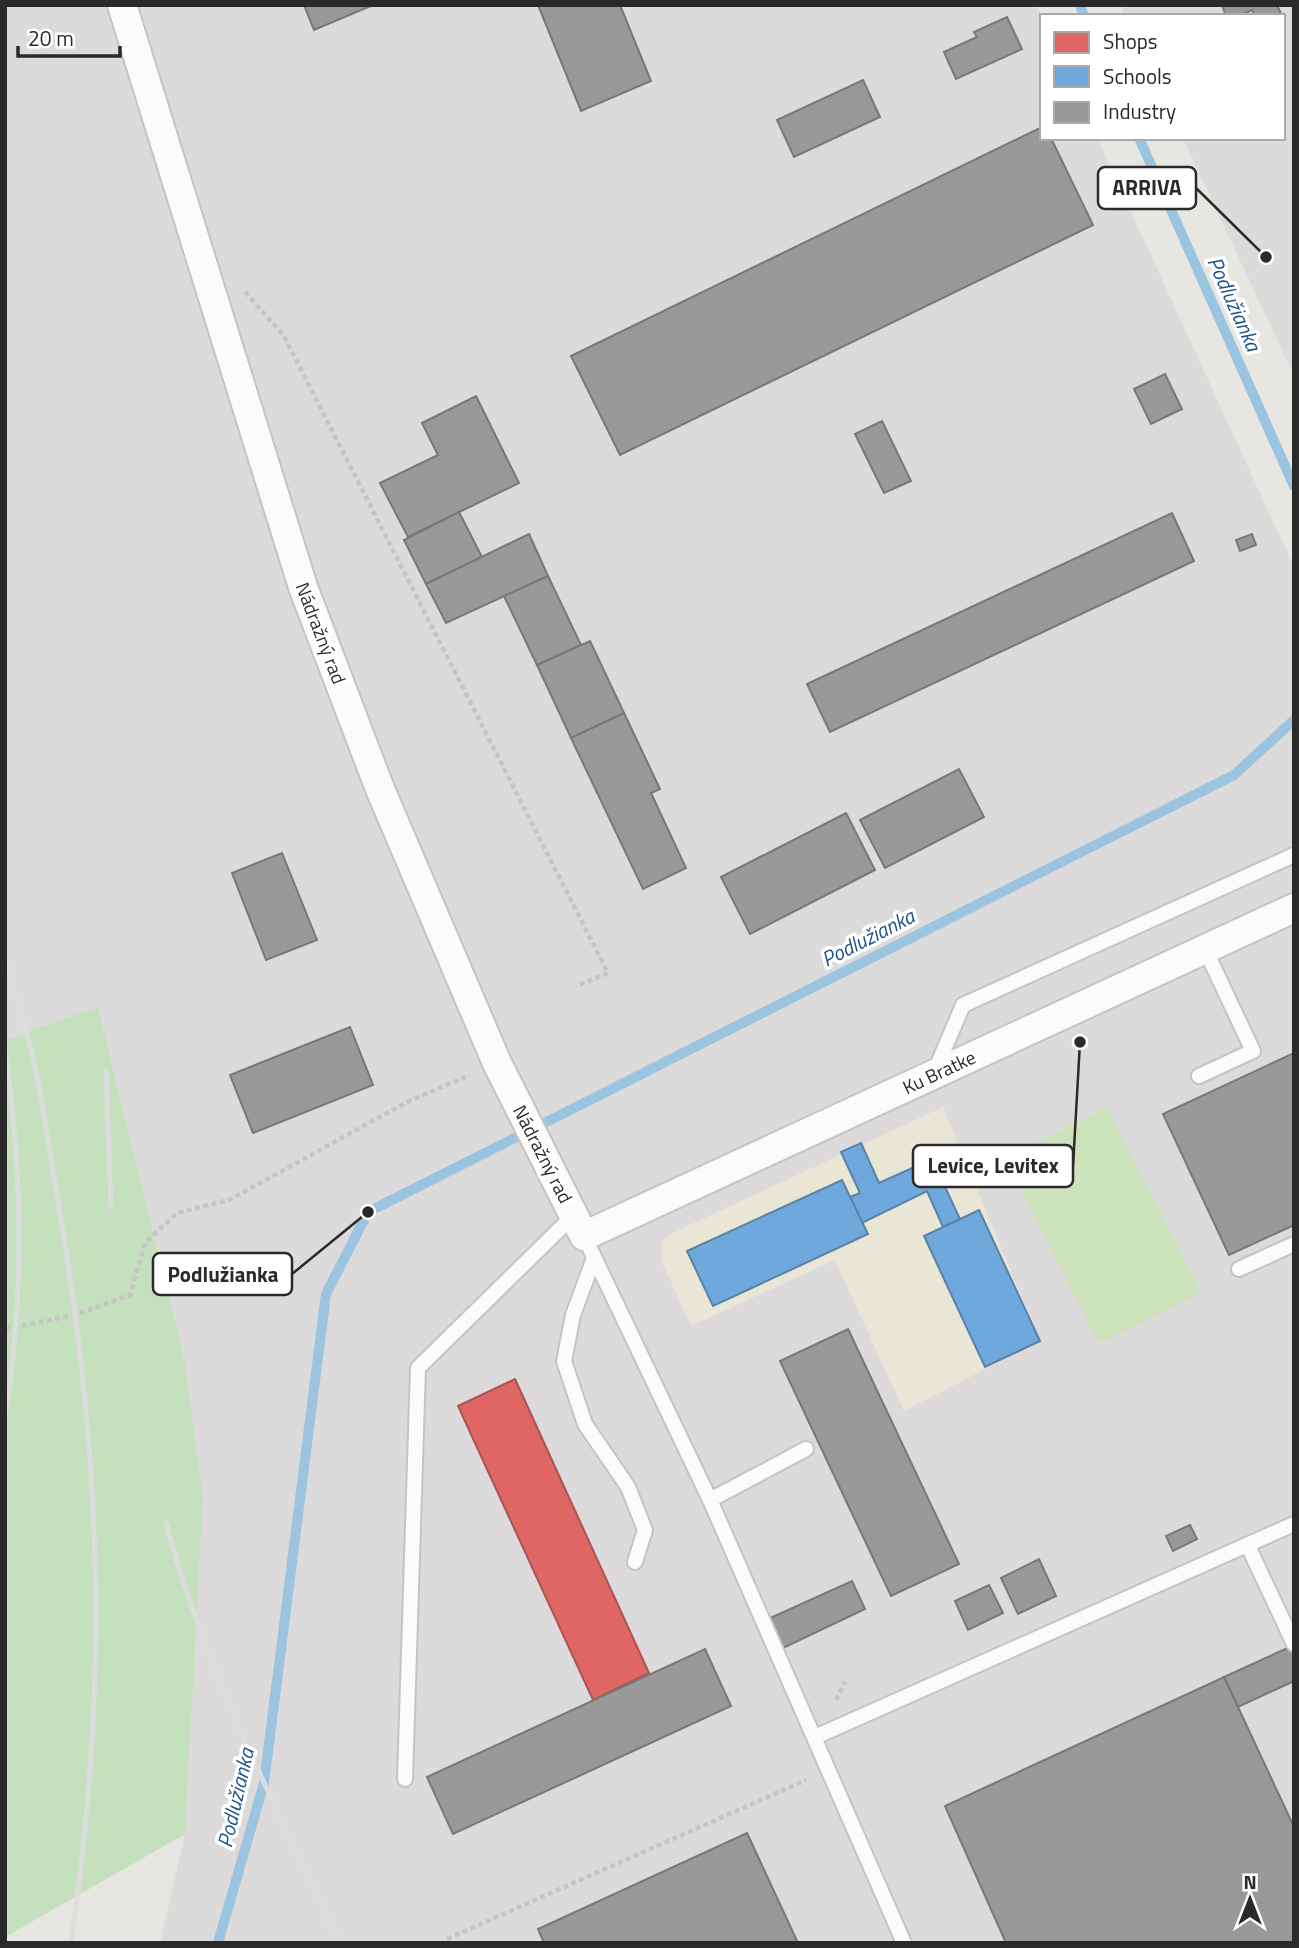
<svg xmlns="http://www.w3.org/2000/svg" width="1299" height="1948" viewBox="0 0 1299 1948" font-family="'Titillium Web',sans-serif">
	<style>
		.industrial { fill: #dcdadb }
		.education { fill: #e9e6d6 }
		.green { fill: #c5e0bc }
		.pitch { fill: #cde3bb }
		.shops { fill: #e06666; stroke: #a95454; stroke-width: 2 }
		.schools { fill: #6fa8dc; stroke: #5a82a7; stroke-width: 2 }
		.industry { fill: #999; stroke: #787878; stroke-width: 2 }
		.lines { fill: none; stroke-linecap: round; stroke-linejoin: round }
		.stream { stroke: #9bc4e1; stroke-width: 10 }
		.service-casing { stroke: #c5c4c4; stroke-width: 18 }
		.minor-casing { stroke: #c5c4c4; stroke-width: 32 }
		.path { stroke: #c5c5c4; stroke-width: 4.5; stroke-dasharray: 5 3.5; stroke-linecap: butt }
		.service { stroke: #fbfbfa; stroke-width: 14 }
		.minor { stroke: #fbfbfa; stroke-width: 28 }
		.rail { stroke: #ddddde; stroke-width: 5 }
		.labels { text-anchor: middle; stroke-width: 7; stroke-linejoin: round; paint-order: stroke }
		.street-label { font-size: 19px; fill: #2a2a2a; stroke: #fff }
		.water-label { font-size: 21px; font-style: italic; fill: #1c528c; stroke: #fff }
		.leader { fill: none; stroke: #2a2a2a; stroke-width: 2.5 }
		.callout-dot { fill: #2a2a2a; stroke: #fff; stroke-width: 2.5 }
		.callout { fill: #fff; stroke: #2a2a2a; stroke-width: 2.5 }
		.callout-label { font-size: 21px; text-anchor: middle; font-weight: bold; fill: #2a2a2a }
	</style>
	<rect width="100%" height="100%" fill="#e7e6e0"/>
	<!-- industrial -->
	<g class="industrial">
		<polygon points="5,5 1036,5 1042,17 1042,138 1097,138 1294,567 1294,1943 160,1943 185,1834 203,1498 185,1363 98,1007 5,1040"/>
		<polygon points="1121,5 1294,5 1294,376 1183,138 1283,138 1283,16 1125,16"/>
	</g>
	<!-- education -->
	<polygon class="education" points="943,1107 1040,1341 904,1411 835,1260 691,1326 662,1262 662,1242 670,1234"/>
	<!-- green -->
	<polygon class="green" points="98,1007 185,1363 203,1498 185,1834 5,1937 5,1040"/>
	<!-- pitch -->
	<polygon class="pitch" points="1107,1107 1201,1292 1099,1343 1005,1158"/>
	<!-- shops -->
	<polygon class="shops" points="515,1379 649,1673 593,1700 458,1406"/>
	<!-- schools -->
	<g class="schools">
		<polygon points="861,1143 879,1183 932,1159 960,1219 943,1227 927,1191 862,1223 850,1197 860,1193 841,1152"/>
		<polygon points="842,1180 868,1234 713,1306 687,1251"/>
		<polygon points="979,1210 1040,1341 985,1367 924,1236"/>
	</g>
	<!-- industry -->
	<g class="industry">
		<polygon points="304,5 373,5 314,30"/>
		<polygon points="538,5 620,5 651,81 581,111"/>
		<polygon points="1222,5 1277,5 1282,16 1255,16 1252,10 1239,16 1226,16"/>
		<polygon points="1007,17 1022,49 956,79 944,52 977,37 974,32"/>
		<polygon points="863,80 880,117 794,157 777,120"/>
		<polygon points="1042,127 1042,138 1051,138 1093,225 620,455 571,356"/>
		<polygon points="1165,374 1182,409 1151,424 1134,389"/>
		<polygon points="476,396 519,483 408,537 380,483 438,455 422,423"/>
		<polygon points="882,421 911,481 884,493 855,434"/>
		<polygon points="459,512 482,557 426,584 404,540"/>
		<polygon points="1172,513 1194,561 830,732 807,684"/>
		<polygon points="529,534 548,576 446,623 426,584"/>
		<polygon points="1252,534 1256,545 1240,551 1236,540"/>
		<polygon points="548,576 581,645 537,665 504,596"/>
		<polygon points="590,641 624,713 571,738 537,665"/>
		<polygon points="624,713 660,789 651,793 686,868 643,889 571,738"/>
		<polygon points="959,769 984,817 885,868 860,820"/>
		<polygon points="846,813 875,870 750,934 721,877"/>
		<polygon points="282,853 317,940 266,960 232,873"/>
		<polygon points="350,1027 373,1085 253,1133 230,1075"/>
		<polygon points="1294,1053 1294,1225 1229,1255 1163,1114"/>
		<polygon points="848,1329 959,1564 891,1596 780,1361"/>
		<polygon points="1190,1525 1197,1539 1173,1551 1166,1536"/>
		<polygon points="1039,1559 1056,1596 1018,1614 1001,1578"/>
		<polygon points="852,1581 865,1609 781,1649 768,1619"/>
		<polygon points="989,1585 1003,1613 968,1630 955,1601"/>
		<polygon points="1294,1645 1294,1681 1238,1707 1224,1677"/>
		<polygon points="705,1649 731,1706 453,1834 427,1777"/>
		<polygon points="1224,1677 1294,1827 1294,1943 1006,1943 945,1806"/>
		<polygon points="747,1833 798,1943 544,1943 538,1929"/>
	</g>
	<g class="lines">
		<!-- stream -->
		<g class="stream">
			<polyline points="1080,5 1084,16"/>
			<polyline points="1139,138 1294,486"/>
			<polyline points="218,1943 264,1783 326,1294 368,1212 1234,775 1294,720"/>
		</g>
		<!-- service casing -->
		<g class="service-casing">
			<g id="service">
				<polyline points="934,1073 963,1005 1294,855"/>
				<polyline points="1199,1076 1253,1051 1205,949"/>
				<polyline points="584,1236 710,1500 904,1943"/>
				<polyline points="594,1258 573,1315 564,1361 585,1424 628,1487 645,1530 635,1562"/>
				<polyline points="1239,1269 1294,1244"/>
				<polyline points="710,1500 806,1449"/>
				<polyline points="1248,1546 1294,1644"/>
				<polyline points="815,1737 1294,1524"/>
				<polyline points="405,1779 418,1368 574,1215"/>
			</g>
		</g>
		<!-- minor casing -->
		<g class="minor-casing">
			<polyline id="minor" points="122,5 303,587 380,789 497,1063 584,1236 1294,908"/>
		</g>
		<!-- path -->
		<g class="path">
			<polyline points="245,292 284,336 608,973 576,986"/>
			<polyline points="5,1329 75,1315 130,1295 145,1243 177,1213 229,1200 409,1101 470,1075"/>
			<polyline points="836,1700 845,1682"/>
			<polyline points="447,1939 806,1780"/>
		</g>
		<!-- service -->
		<use href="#service" class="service"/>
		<!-- minor -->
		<use href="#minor" class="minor"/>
		<!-- rail -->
		<g class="rail">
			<path d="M5,960C14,988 23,1017 30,1046C43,1097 49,1151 58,1202C102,1458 109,1686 71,1943"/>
			<path d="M5,1048C22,1170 25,1296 5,1418"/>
			<polyline points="106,1072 111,1206"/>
			<path d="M166,1523C205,1670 275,1805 339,1943"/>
		</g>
	</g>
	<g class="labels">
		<!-- street labels -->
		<g class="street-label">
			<text transform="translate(321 633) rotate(69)" y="7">Nádražný rad</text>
			<text transform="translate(939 1072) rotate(-25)" y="7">Ku Bratke</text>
			<text transform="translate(543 1154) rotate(63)" y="7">Nádražný rad</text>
		</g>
		<!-- water labels -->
		<g class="water-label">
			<text transform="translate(1234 304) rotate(66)" y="7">Podlužianka</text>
			<text transform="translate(868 938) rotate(-27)" y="7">Podlužianka</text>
			<text transform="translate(236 1798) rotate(-77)" y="7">Podlužianka</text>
		</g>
	</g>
	<!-- callouts -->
	<path class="leader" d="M1266 257L1196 188M1080 1042L1073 1166M368 1212L292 1274"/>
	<g class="callout-dot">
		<circle cx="1266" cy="257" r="7"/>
		<circle cx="1080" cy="1042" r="7"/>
		<circle cx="368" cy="1212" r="7"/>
	</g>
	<g class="callout">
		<rect x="1098" y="167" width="98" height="42" rx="7"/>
		<rect x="913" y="1145" width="160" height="42" rx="7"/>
		<rect x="153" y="1253" width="139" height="42" rx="7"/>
	</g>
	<g class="callout-label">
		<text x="1147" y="195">ARRIVA</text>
		<text x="993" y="1173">Levice, Levitex</text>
		<text x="223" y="1282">Podlužianka</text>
	</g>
	<!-- border -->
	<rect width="1299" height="1948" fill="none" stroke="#2a2a2a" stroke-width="14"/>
	<!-- legend -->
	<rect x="1040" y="14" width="245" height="126" fill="#ffffff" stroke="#aaaaaa" stroke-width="2"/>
	<rect x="1054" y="32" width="35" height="21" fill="#e06666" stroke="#aaaaaa" stroke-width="2"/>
	<text x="1103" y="49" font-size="21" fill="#2a2a2a">Shops</text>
	<rect x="1054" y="66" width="35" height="21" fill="#6fa8dc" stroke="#aaaaaa" stroke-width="2"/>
	<text x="1103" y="84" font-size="21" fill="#2a2a2a">Schools</text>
	<rect x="1054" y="102" width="35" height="21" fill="#999999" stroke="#aaaaaa" stroke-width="2"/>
	<text x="1103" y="119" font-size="21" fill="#2a2a2a">Industry</text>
	<!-- north arrow -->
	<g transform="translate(1250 1899)" stroke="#ffffff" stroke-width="5" paint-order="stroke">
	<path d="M0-5L12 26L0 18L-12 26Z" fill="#2a2a2a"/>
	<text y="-10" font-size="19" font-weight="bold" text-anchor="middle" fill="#2a2a2a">N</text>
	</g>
	<!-- scale -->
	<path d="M18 46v10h102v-10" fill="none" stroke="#2a2a2a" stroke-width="3.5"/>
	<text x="28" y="46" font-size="21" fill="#2a2a2a" stroke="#ffffff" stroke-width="5" paint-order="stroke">20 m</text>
</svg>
